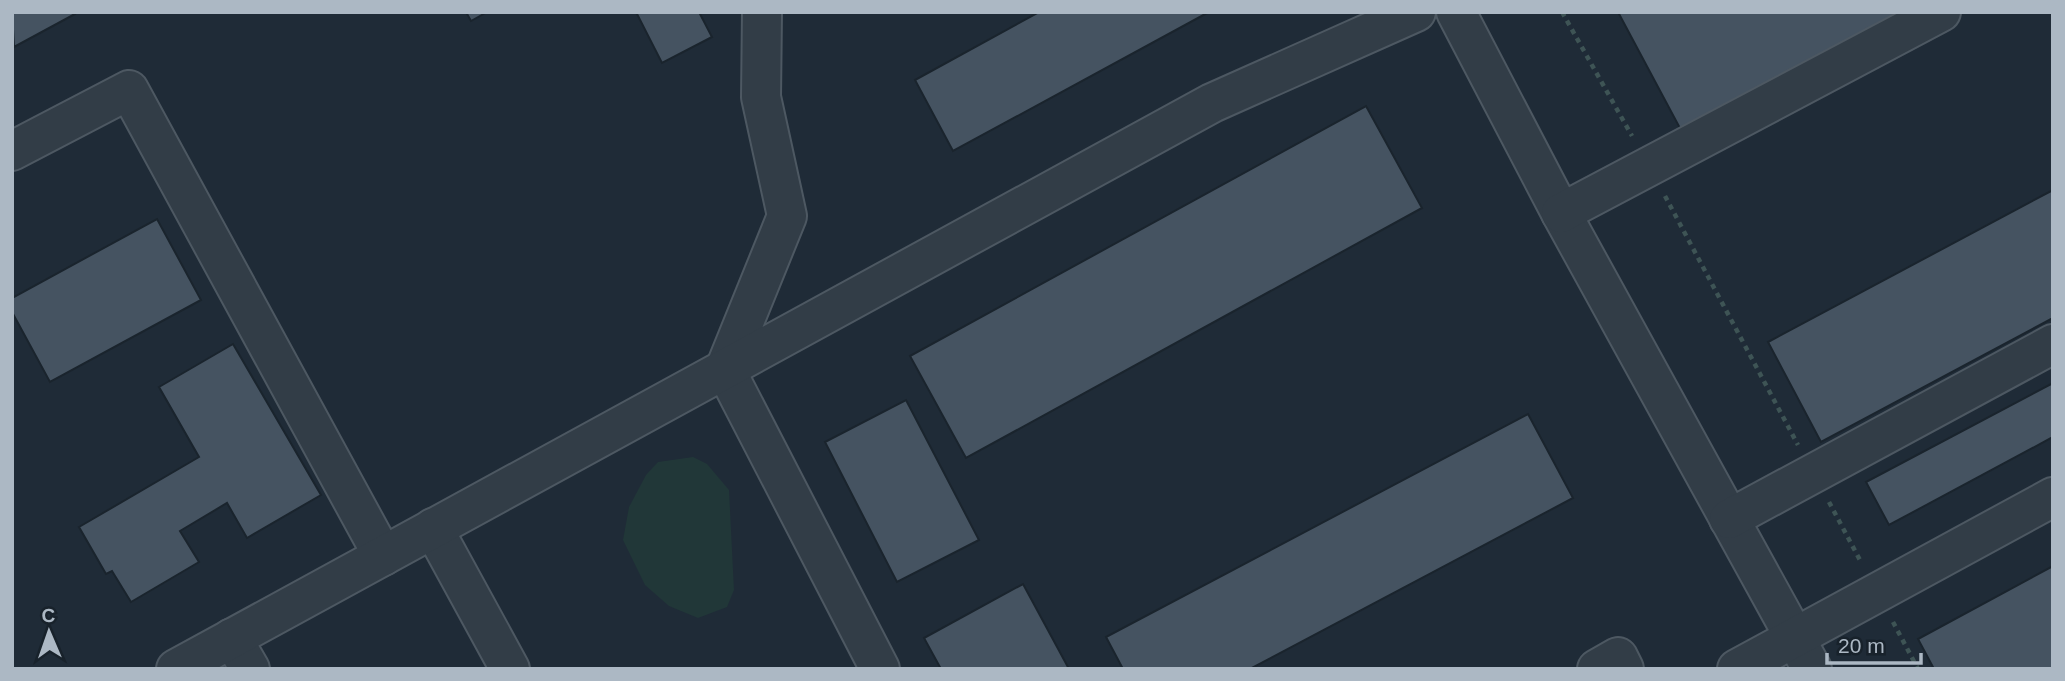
<svg xmlns="http://www.w3.org/2000/svg" width="2065" height="681" viewBox="0 0 2065 681" font-family="Arial,sans-serif">
	<style>
		.green { fill: #213738 }
		.building { fill: #455361; stroke: #1a242d; stroke-width: 2 }
		.lines { fill: none; stroke-linecap: round; stroke-linejoin: round }
		.minor-casing { stroke: #4d5862; stroke-width: 42 }
		.path { stroke: #3e5455; stroke-width: 4.5; stroke-dasharray: 5 5; stroke-linecap: butt }
		.minor { stroke: #323d47; stroke-width: 38 }
	</style>
	<rect width="100%" height="100%" fill="#1f2b37"/>
	<!-- green -->
	<polygon class="green" points="693,457 707,464 729,490 734,590 727,607 698,618 669,606 645,585 623,540 629,507 646,475 658,462"/>
	<!-- building -->
	<g class="building">
		<polygon points="12,12 74,12 75,14 14,47"/>
		<polygon points="466,12 487,12 471,21"/>
		<polygon points="636,12 699,12 712,37 662,63"/>
		<polygon points="1039,12 1209,12 953,151 915,80"/>
		<polygon points="1618,12 1907,12 1682,132"/>
		<polygon points="1366,106 1422,208 966,458 910,356"/>
		<polygon points="2053,190 2053,318 1821,442 1768,342"/>
		<polygon points="157,219 201,300 50,382 12,312 12,298"/>
		<polygon points="233,344 321,495 247,538 227,503 180,531 199,562 131,602 112,571 106,574 79,527 199,457 159,387"/>
		<polygon points="2053,383 2053,437 1889,525 1866,482"/>
		<polygon points="906,400 979,540 897,582 825,442"/>
		<polygon points="1528,414 1573,498 1250,669 1123,669 1106,637"/>
		<polygon points="2053,566 2053,669 1934,669 1918,639"/>
		<polygon points="1023,584 1069,669 941,669 924,638"/>
	</g>
	<g class="lines">
		<!-- minor casing -->
		<g class="minor-casing">
			<g id="minor">
				<polyline points="762,12 761,97 787,216 725,369 880,669"/>
				<polyline points="1456,12 1561,213 1812,669"/>
				<polyline points="12,151 129,90 383,556"/>
				<polyline points="1561,213 1941,12"/>
				<polyline points="1729,519 2053,344"/>
				<polyline points="433,528 510,669"/>
				<polyline points="232,638 250,669"/>
				<polyline points="176,669 1212,103 1416,12"/>
				<polyline points="1597,669 1618,657 1624,669"/>
				<polyline points="1737,669 2053,497"/>
			</g>
		</g>
		<!-- path -->
		<g class="path">
			<polyline points="1562,12 1632,136"/>
			<polyline points="1665,196 1798,445"/>
			<polyline points="1829,502 1861,562"/>
			<polyline points="1893,622 1918,669"/>
		</g>
		<!-- minor -->
		<use href="#minor" class="minor"/>
	</g>
	<!-- border -->
	<rect width="2065" height="681" fill="none" stroke="#acb8c4" stroke-width="28"/>
	<!-- north arrow -->
	<g transform="translate(49 632) rotate(358)" stroke="#18222b" stroke-width="5" paint-order="stroke">
	<path d="M0-5L12 26L0 18L-12 26Z" fill="#acb8c4"/>
	<text y="-10" font-size="19" font-weight="bold" text-anchor="middle" fill="#acb8c4">С</text>
	</g>
	<!-- scale -->
	<path d="M1827 653v10h94v-10" fill="none" stroke="#acb8c4" stroke-width="3.5"/>
	<text x="1838" y="653" font-size="21" fill="#acb8c4" stroke="#18222b" stroke-width="5" paint-order="stroke">20 m</text>
</svg>
